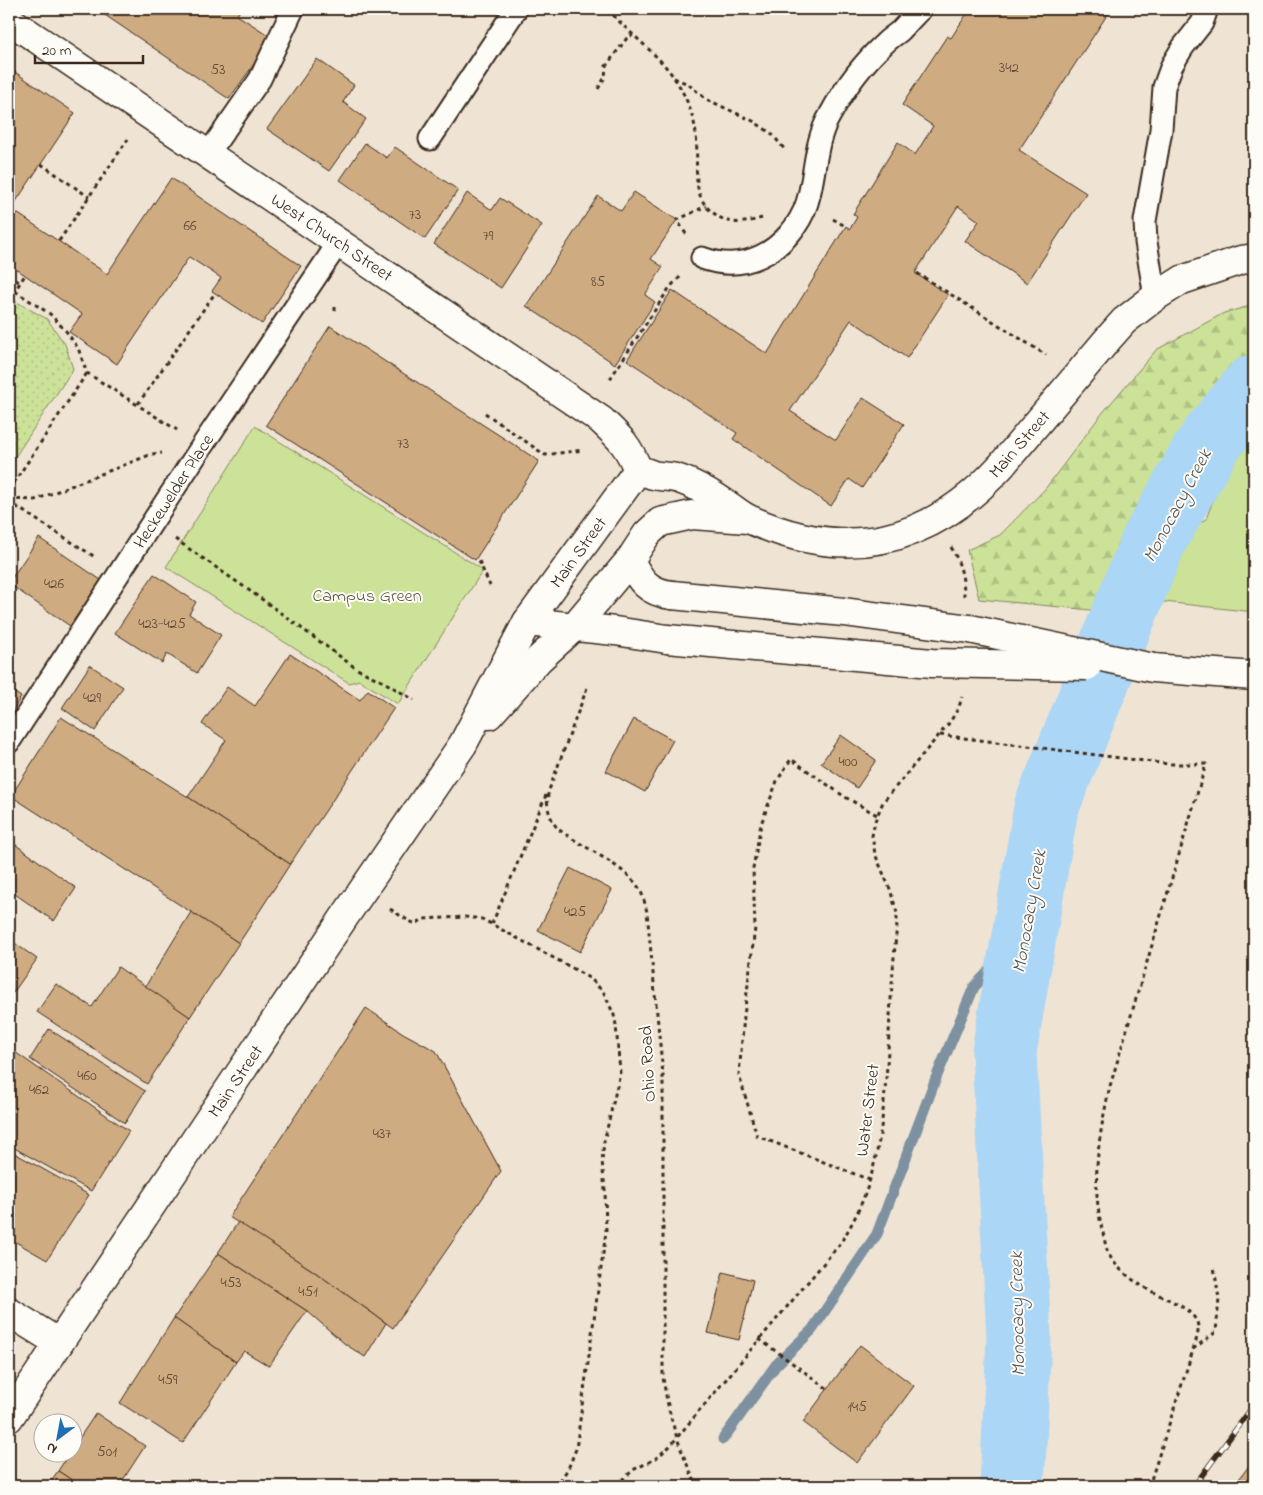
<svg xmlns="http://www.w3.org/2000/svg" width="1263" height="1495" viewBox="0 0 1263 1495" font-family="'Indie Flower',sans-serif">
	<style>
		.green { fill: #cbe298; stroke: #83865b }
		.forest { fill: url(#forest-firs); stroke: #83865b }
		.garden { fill: url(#garden-dots); stroke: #83865b }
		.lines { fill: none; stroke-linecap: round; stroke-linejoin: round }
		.stream { stroke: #7e91a0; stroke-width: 11 }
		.river { stroke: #abd6f6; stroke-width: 65 }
		.building { fill: #cfab81; stroke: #3b2a1e }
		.service-casing { stroke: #3b2a1e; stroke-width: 25 }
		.tertiary-casing { stroke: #3b2a1e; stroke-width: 31 }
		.trunk-casing { stroke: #3b2a1e; stroke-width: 31 }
		.path { stroke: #3b2a1e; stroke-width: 3; stroke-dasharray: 4 4; stroke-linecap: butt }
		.service { stroke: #fdfcf7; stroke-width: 21 }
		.tertiary { stroke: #fdfcf7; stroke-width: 28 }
		.trunk { stroke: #fdfcf7; stroke-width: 28 }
		.rail-casing { stroke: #3b2a1e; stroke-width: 5.5 }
		.rail { stroke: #fdfcf7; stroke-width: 4; stroke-dasharray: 11; stroke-linecap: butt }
		.trunk-bridge-casing { stroke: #3b2a1e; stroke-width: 31; stroke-linecap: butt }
		.trunk-bridge { stroke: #fdfcf7; stroke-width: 28 }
		.labels { text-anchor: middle; stroke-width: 4; stroke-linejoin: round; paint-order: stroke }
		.number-label { font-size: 15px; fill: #604a37 }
		.street-label { font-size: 18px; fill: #3b2a1e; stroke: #fdfcf7 }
		.park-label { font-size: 18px; fill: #5f583c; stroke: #fdfcf7 }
		.water-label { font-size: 19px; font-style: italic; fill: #575554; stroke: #fdfcf7 }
	</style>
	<defs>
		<pattern id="forest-firs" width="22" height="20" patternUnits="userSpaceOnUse" patternTransform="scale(1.25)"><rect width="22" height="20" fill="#cbe298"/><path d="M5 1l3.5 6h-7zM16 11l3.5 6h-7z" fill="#afc283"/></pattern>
		<pattern id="garden-dots" width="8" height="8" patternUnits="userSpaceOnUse" patternTransform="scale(1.25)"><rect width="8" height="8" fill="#cbe298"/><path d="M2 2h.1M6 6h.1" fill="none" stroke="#afc283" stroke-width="1.8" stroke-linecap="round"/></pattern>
	</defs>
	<rect width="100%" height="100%" fill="#efe4d4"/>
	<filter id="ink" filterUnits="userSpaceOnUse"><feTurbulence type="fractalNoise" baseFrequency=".02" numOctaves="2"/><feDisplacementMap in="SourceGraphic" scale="10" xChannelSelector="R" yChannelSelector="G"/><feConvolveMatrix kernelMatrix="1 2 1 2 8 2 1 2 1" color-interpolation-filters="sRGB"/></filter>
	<g filter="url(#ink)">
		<!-- green -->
		<g class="green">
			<polygon points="1254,421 1254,612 1155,601 1184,533 1206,519 1231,453"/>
			<polygon points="255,426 483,570 398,704 359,680 349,683 166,567"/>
		</g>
		<!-- forest -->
		<polygon class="forest" points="1254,305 1254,355 1211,402 1143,508 1111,612 979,599 967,550 1000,535 1045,489 1100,416 1156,350 1224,313"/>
		<!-- garden -->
		<polygon class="garden" points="15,301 47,319 65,344 73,369 9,466 9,310"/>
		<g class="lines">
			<!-- stream -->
			<polyline class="stream" points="723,1439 776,1365 812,1330 877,1234 936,1078 974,987 1025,933"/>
			<!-- river -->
			<polyline class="river" points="1012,1486 1019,1337 1004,1052 1046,808 1154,540 1209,443 1254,387"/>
		</g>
		<!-- building -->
		<g class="building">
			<polygon points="96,9 241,9 237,15 273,38 229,99"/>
			<polygon points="970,9 1111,9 1019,150 1086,193 1027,283 965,241 979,221 958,206 915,273 948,295 907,358 851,320 790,411 836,440 863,398 904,424 862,488 849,479 831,506 733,439 737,433 627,360 672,290 767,354 846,226 850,229 857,217 853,214 898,142 915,155 933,126 902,105 947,36 951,38"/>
			<polygon points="317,59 354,85 343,102 366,119 329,171 267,129"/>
			<polygon points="9,68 75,113 11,209 107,274 171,178 301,266 262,324 212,291 221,278 189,257 117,364 69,332 82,314 9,264"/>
			<polygon points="365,143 387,158 395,147 458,190 425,239 340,180"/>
			<polygon points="634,192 677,220 651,259 663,267 645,295 655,302 615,364 526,306 598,196 621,211"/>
			<polygon points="467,193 492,210 500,198 542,225 501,288 434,244"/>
			<polygon points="330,326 539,461 475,560 266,425"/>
			<polygon points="39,538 101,580 70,626 9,584 9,582"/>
			<polygon points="154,574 196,602 189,614 221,635 197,673 167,654 162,663 115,633"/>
			<polygon points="290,654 360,700 368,690 394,708 290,864 188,797 226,740 202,724 227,687 255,706"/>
			<polygon points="90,665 123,687 95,731 62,708"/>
			<polygon points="9,689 21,697 9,717"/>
			<polygon points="61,717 188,797 290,864 239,943 11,796"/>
			<polygon points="634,719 673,740 645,792 606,771"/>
			<polygon points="841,735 876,760 857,788 821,763"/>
			<polygon points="9,840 76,888 54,921 9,890"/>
			<polygon points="570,868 612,890 580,952 538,930"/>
			<polygon points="191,912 239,943 190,1017 145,987"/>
			<polygon points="9,939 37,959 13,993 9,991"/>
			<polygon points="118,967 190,1017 147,1084 37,1012 56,984 92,1007"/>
			<polygon points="366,1008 403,1033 436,1051 501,1171 393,1328 312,1270 229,1217"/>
			<polygon points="49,1029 145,1091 125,1123 30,1059"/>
			<polygon points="9,1048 129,1131 91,1191 9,1145"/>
			<polygon points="9,1150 89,1195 47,1260 9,1238"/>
			<polygon points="238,1222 312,1270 386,1323 365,1357 345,1344 307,1311 218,1253"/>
			<polygon points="218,1253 307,1311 269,1366 244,1351 236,1362 174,1318"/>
			<polygon points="723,1272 753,1280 739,1340 708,1333"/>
			<polygon points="174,1318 236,1362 183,1443 120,1403"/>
			<polygon points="860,1345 914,1386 857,1463 803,1422"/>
			<polygon points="96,1413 145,1446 119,1486 81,1486 58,1471 70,1452 72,1452 72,1449"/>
			<polygon points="1254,1459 1254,1486 1234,1486"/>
			<polygon points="58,1471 81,1486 47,1486"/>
		</g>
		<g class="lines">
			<!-- service casing -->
			<g class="service-casing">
				<g id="service">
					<polyline points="430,139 516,9"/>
					<polyline points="208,154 260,79 293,9"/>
					<path d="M702,258C721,265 742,265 761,256C782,246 800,225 807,203C816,174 814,142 830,115C844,89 863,63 885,43C890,38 895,35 900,31C907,24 913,16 921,9"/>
					<polyline points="1155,297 1146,242 1145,221 1161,130 1164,87 1172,65 1183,47 1202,23 1207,9"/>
					<polyline points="9,742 202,446 339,242"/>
				</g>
			</g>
			<!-- tertiary casing -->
			<g class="tertiary-casing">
				<g id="tertiary">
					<path d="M9,20L601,420C620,438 628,445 638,470"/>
					<path d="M638,470C643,471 648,473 653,475C661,477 671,476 679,479C697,485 713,495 729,506C736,511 743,517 751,520C848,563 930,544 1001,466L1108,339L1124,321L1155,297L1182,280L1241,260L1254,258"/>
					<polyline points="489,715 539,659 574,627 630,560 647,534 660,522 692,515 748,519"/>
					<polyline points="9,1312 59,1343"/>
					<polyline points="9,1418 345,916 463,744 527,622 638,470"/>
				</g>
			</g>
			<!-- trunk casing -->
			<g class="trunk-casing">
				<g id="trunk">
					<path d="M630,560C640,581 648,592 672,595"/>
					<polyline points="527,622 615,631 667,639"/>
					<polyline points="1153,668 1254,676"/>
				</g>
			</g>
			<!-- path -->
			<g class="path">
				<path d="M608,9C632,38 665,57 682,91C689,104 695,121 696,135C699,158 691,187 706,206C708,209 712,212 715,214C729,226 746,223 762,218"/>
				<polyline points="674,78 688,84 706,99 753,121 771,133 786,151"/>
				<polyline points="598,89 605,77 606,66 627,38 633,35"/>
				<polyline points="41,164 89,197"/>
				<polyline points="833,219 845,226"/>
				<polyline points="686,234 677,220 706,206"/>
				<polyline points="59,241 128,139"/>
				<polyline points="917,273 1046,355"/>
				<polyline points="9,275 20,283"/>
				<polyline points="15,291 50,314 66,331 78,348 87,373 177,430"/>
				<polyline points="9,300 25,275"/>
				<polyline points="335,311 335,303"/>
				<polyline points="610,379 670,287 681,276"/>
				<polyline points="138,404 215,293"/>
				<polyline points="485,413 545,455 583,450"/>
				<polyline points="9,490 87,373"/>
				<polyline points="9,499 35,500 152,454 162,453"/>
				<polyline points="9,502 95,557"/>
				<polyline points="175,539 263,600 357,669 384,682 414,700"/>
				<path d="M951,547C960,563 964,577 964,596"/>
				<polyline points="479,561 490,586"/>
				<path d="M587,688L549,790C545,804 549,818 558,829C579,845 629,868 640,890C644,897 645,905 647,912L663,1075V1377C668,1415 680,1452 697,1486"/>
				<path d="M940,735L1168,764H1206L1110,1086C1099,1135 1090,1183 1103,1233C1105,1241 1106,1251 1111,1258C1118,1269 1131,1279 1142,1286C1156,1296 1197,1307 1198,1327C1199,1334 1195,1343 1193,1350L1149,1486"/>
				<polyline points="390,909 409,921 416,924 423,919 465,917 482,919 574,969 592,980 604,993 614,1015 616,1025 620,1073 604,1142 602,1161 605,1190 606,1232 576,1449 568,1469 556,1486"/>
				<polyline points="492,924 546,795"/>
				<polyline points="870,1180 757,1136 739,1075 744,1016 755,928 753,868 761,824 777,781 791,759 845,797 877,815"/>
				<polyline points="759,1339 828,1389"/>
				<polyline points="1193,1349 1216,1332 1219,1299 1214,1267"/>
				<path d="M616,1486L633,1470L655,1459L669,1447L839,1245C877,1188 882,1132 887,1066C890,1020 892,972 897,925V913L890,889L875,854L872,836L875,821L883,802L950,722L959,707L962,697"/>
			</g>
			<!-- service -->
			<use href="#service" class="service"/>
			<!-- tertiary -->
			<use href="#tertiary" class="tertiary"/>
			<!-- trunk -->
			<use href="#trunk" class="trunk"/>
			<!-- rail casing -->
			<g class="rail-casing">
				<polyline id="rail" points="1194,1486 1254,1405"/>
			</g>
			<!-- rail -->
			<use href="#rail" class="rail"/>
			<!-- trunk-bridge casing -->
			<g class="trunk-bridge-casing">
				<g id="trunk-bridge">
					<polyline points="672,595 844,612 970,629 1153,668"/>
					<polyline points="667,639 932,663 1087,666"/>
				</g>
			</g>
			<!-- trunk-bridge -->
			<use href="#trunk-bridge" class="trunk-bridge"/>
		</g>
	</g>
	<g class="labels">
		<!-- number labels -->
		<g class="number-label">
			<text x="1009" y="72">342</text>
			<text x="218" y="74">53</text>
			<text x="415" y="219">73</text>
			<text x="190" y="230">66</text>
			<text x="488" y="240">79</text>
			<text x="598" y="286">85</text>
			<text x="403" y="448">73</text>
			<text x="54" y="588">426</text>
			<text x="162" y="628">423-425</text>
			<text x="92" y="702">429</text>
			<text x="848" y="766">400</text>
			<text x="575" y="916">425</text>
			<text x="87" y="1080">460</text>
			<text x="39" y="1094">462</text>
			<text x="382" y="1138">437</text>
			<text x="231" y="1287">453</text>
			<text x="308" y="1296">451</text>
			<text x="168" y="1384">459</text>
			<text x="857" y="1411">145</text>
			<text x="107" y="1456">501</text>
		</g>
		<!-- street labels -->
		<g class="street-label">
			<text transform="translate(332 237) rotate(34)" y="6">West Church Street</text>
			<text transform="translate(1019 444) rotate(-49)" y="6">Main Street</text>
			<text transform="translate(173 491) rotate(-57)" y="6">Heckewelder Place</text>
			<text transform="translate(578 552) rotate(-54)" y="6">Main Street</text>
			<text transform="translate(647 1064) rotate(-93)" y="6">Ohio Road</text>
			<text transform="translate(235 1081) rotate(-56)" y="6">Main Street</text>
			<text transform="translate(867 1110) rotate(-83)" y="6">Water Street</text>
		</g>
		<!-- park labels -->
		<g class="park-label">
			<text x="367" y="601">Campus Green</text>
		</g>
		<!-- water labels -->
		<g class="water-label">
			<text transform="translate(1176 505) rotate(-62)" y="7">Monocacy Creek</text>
			<text transform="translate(1028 911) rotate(-80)" y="7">Monocacy Creek</text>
			<text transform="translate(1016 1314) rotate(-91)" y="7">Monocacy Creek</text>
		</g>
	</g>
	<!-- margin -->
	<rect width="1263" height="1495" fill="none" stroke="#fdfcf7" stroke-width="30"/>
	<rect x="15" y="15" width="1233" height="1465" fill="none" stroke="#3b2a1e" stroke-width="2" filter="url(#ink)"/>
	<!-- north arrow -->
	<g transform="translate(58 1438) rotate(212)"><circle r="24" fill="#fdfcf7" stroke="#afa8a0"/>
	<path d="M0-4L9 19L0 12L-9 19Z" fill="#1f6fb2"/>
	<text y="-8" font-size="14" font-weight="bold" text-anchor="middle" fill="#3b2a1e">N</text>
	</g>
	<!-- scale -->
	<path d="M35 55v8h108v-8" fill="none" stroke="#3b2a1e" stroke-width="2.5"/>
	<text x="42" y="55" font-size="15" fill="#3b2a1e" stroke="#fdfcf7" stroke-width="4" paint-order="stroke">20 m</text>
</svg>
